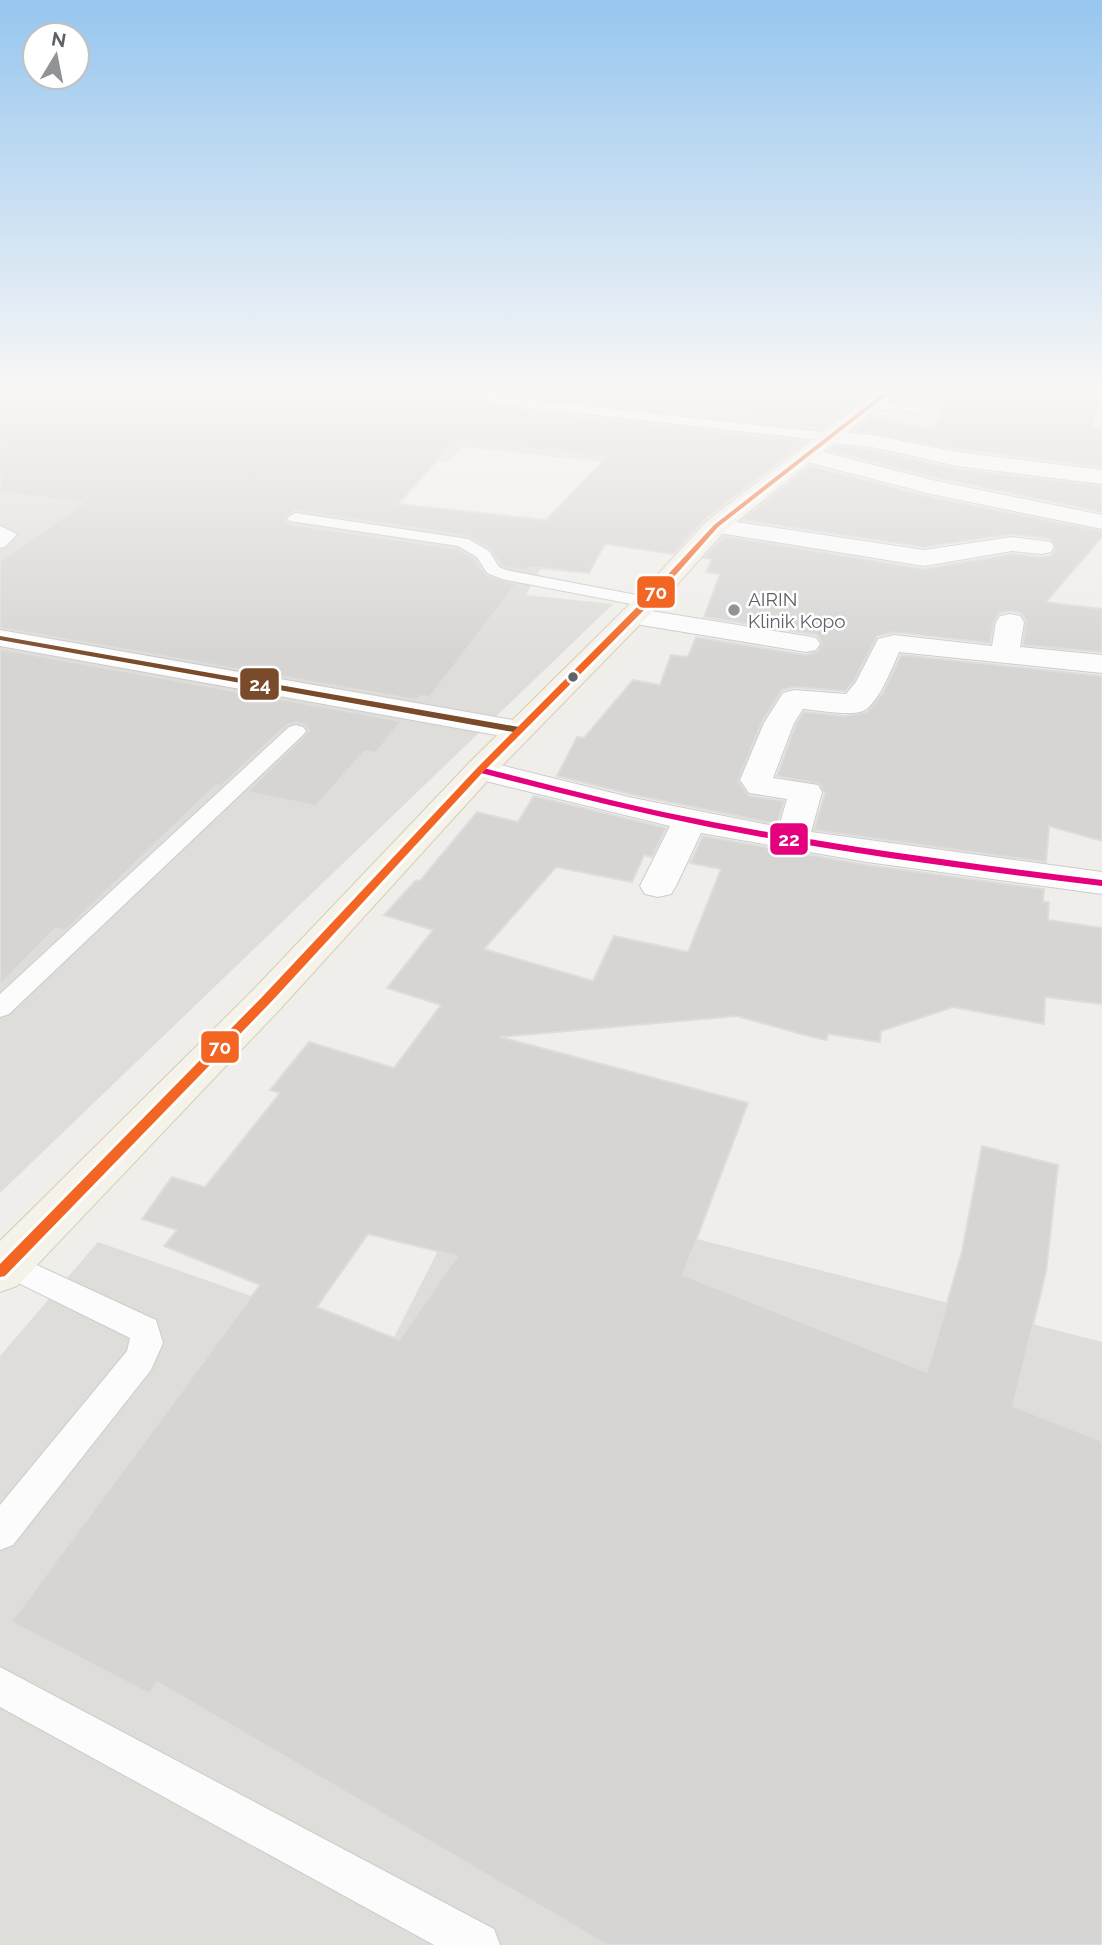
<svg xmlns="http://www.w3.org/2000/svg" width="1102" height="1945" viewBox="0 0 1102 1945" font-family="Raleway,sans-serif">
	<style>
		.industrial { fill: #dfddda }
		.building { fill: #d6d5d3; stroke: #deddd9; stroke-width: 2; fill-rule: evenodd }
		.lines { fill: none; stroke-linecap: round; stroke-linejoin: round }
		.service-casing { stroke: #cbcccc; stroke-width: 2 }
		.minor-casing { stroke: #cbcccc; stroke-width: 2 }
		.tertiary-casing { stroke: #cbcccc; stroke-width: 2 }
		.primary-casing { stroke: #d7ceb8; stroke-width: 2 }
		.service { fill: #fdfcfc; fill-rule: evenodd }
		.minor { fill: #fdfcfc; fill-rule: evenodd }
		.tertiary { fill: #fdfcfc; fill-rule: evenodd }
		.primary { fill: #f4f2e9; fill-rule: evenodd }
		.bus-1-casing { stroke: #fff; stroke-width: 6 }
		.bus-2-casing { stroke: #fff; stroke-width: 6 }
		.bus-3-casing { stroke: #fff; stroke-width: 6 }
		.bus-1 { fill: #7a4b2a; fill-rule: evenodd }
		.bus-2 { fill: #e5007d; fill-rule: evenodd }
		.bus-3 { fill: #f26522; fill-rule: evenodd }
		.poi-dot { fill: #919496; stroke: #fff; stroke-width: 2.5 }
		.bus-dot { fill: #5f6368; stroke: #fff; stroke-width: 2.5 }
		.labels { text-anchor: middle; stroke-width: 5; stroke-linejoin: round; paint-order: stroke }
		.far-poi-label { font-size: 19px; fill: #5f6368; stroke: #fff; text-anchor: start }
		.line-badge { stroke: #fff; stroke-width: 2.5 }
		.badge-label { font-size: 19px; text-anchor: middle; font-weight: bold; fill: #fff }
	</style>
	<rect width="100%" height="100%" fill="#efeeea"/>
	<!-- industrial -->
	<g class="industrial">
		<polygon points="130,387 890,387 871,405 752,478 464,447 447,462 188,434 137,474 564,526 526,595 613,604 0,1193 0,471"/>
		<polygon points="473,1182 1102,1342 1102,1945 0,1945 0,1356 98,1242 390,1345"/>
	</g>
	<!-- building -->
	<g class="building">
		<path d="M0,387H338L479,400L514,409L806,441L705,519L673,554L605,544L589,573L529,567L526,571L507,567L501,565L490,549L468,536L295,510L286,516L285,520L290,524L457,549L475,559L486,575L516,584L430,697L420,696L417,700L0,628V561L83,503L0,492ZM455,440L607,457L546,520L398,504Z"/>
		<polygon points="527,387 571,387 561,401 520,396"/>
		<polygon points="760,387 841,393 829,407 846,411 821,429 744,421"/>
		<polygon points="987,387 1102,387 1092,428 1102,429 1102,467 957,449 854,431 872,416 934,430 948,390 983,394"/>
		<polygon points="835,446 872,450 956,469 1102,486 1102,512 933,477 829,451"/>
		<polygon points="810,466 930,497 1102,531 1102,537 1046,602 1102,609 1102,652 1023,645 1026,621 1021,613 1011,611 999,613 994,621 990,643 894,632 877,636 854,681 845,691 794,687 782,690 762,722 738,781 749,796 784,801 777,824 634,795 557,776 577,737 584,738 633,680 660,685 671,655 688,657 696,637 806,655 818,651 822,643 817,635 704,617 720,574 706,572 712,559 704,558 724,536 924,569 1012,554 1043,557 1052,555 1056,548 1051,539 1012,534 924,547 742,520"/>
		<polygon points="0,649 401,721 376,753 365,751 316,806 247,792 309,731 305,725 297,722 287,725 221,786 216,785 65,931 56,928 0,985"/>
		<polygon points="901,655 1102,676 1102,841 1049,826 1046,862 814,830 825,793 820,784 777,776 796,724 804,712 844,716 867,712 883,693"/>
		<path d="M534,796L666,828L652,857L644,855L632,882L556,867L484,949L593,981L614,936L688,952L721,869L690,863L703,836L867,865L1044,889L1043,902H1049L1048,920L1102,928V1004L1045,997L1044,1024L953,1007L881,1031L880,1042L828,1034L827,1040L808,1036L737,1016L500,1037L748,1103L683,1275L927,1372L962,1251L982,1146L1058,1165L1046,1272L1013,1406L1102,1441V1945H607L157,1682L149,1694L11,1622L260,1285L164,1246L177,1230L142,1219L172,1177L205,1187L280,1093L270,1090L309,1042L394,1068L441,1005L387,988L433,930L384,915L416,880L420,881L477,812L518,822ZM368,1234L457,1256L399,1340L317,1307Z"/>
	</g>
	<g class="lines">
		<!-- service casing -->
		<g class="service-casing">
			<g id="service">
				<path d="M467,387C483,387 498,394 514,398L829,433L836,437L829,441L514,406L480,398Z"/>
				<polygon points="899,387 929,387 942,392 917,412 871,409 865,405 871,401 914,404 926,394"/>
				<polygon points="295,513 468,539 489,551 499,567 506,570 647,597 655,602 647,607 502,579 487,573 477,557 458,546 290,521 287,518"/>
				<polygon points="0,526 17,534 6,546 0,548"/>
				<polygon points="296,725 303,727 306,731 303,735 9,1014 0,1017 0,994 289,727"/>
				<polygon points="0,1248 156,1320 163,1343 151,1370 13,1545 0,1550 0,1505 127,1351 130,1338 0,1274"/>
				<polygon points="0,1667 494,1929 500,1945 434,1945 0,1707"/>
			</g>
		</g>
		<!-- minor casing -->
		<g class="minor-casing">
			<g id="minor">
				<polygon points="829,431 872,435 957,452 1102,470 1102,484 957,466 872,447 821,442 818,437 821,432"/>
				<polygon points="807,448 932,480 1102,515 1102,529 931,494 799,460 796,455 799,450"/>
				<polygon points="716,519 924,550 1012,537 1051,542 1054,547 1051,552 1042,554 1012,551 924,566 707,531 704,526 707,521"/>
				<polygon points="633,608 806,636 816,638 820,644 816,650 806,652 623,622 619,616 623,610"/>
				<path d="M1010,614L1020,616L1024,622L1020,647L1102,655V673L899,652C892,668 880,700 865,710C854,717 816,710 803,709L794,723L773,778L818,785L822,792L811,832L1102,872V894L867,862L701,833L676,886L671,894L658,897L645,894L640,886L670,826L469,777L464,770L469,763L480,760L633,798L779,827L787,799L749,793L740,780L764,723L783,693L794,690L846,694L856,682L878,639L894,635L992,646L996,622L1000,616Z"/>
			</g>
		</g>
		<!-- tertiary casing -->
		<g class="tertiary-casing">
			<polygon id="tertiary" points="0,630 519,721 530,723 534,730 530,737 519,739 0,646"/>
		</g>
		<!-- primary casing -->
		<g class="primary-casing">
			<polygon id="primary" points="881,387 904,387 725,531 656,608 491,777 282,1007 17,1286 0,1292 0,1241 254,989 469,763 638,596 707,521"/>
		</g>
		<!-- service -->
		<use href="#service" class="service"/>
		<!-- minor -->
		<use href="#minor" class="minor"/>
		<!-- tertiary -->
		<use href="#tertiary" class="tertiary"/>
		<!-- primary -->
		<use href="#primary" class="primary"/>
		<!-- bus-1 casing -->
		<g class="bus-1-casing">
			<polygon id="bus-1" points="0,636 519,727 523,730 519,733 0,640"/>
		</g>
		<!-- bus-2 casing -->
		<g class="bus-2-casing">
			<path id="bus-2" d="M480,767C557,787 634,807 713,822C842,847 972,864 1102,880V886C970,870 839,853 709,827C631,811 554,792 477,772L476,770Z"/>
		</g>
		<!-- bus-3 casing -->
		<g class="bus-3-casing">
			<polygon id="bus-3" points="891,387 897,387 718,527 650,604 483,772 272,1001 5,1276 0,1277 0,1264 264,995 477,768 644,600 714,525"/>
		</g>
		<!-- bus-1 -->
		<use href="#bus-1" class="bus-1"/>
		<!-- bus-2 -->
		<use href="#bus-2" class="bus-2"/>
		<!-- bus-3 -->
		<use href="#bus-3" class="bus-3"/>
	</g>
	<!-- sky -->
	<linearGradient id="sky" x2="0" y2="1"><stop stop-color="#97c6ef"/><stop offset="0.59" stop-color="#f8f7f6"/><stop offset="1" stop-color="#f8f7f6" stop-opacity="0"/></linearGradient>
	<rect width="1102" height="659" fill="url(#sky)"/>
	<!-- markers -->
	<circle class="poi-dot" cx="734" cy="610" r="7"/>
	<circle class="bus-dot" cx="573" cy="677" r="6"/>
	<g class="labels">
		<!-- far-poi labels -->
		<g class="far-poi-label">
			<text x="748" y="606">AIRIN<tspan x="748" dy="22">Klinik Kopo</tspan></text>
		</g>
	</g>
	<g class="line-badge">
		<rect x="636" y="575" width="40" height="34" rx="7" fill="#f26522"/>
		<rect x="239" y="667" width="41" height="34" rx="7" fill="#7a4b2a"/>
		<rect x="769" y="822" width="40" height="34" rx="7" fill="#e5007d"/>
		<rect x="200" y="1030" width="40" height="34" rx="7" fill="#f26522"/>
	</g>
	<g class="badge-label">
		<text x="656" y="599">70</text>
		<text x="260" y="691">24</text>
		<text x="789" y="846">22</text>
		<text x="220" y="1054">70</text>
	</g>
	<!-- north arrow -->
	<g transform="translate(56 56) rotate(10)"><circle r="33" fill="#ffffff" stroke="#bfc1c3" stroke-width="2"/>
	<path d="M0-5L12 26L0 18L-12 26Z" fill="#919496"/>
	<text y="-10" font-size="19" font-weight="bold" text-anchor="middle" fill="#5f6368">N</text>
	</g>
</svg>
